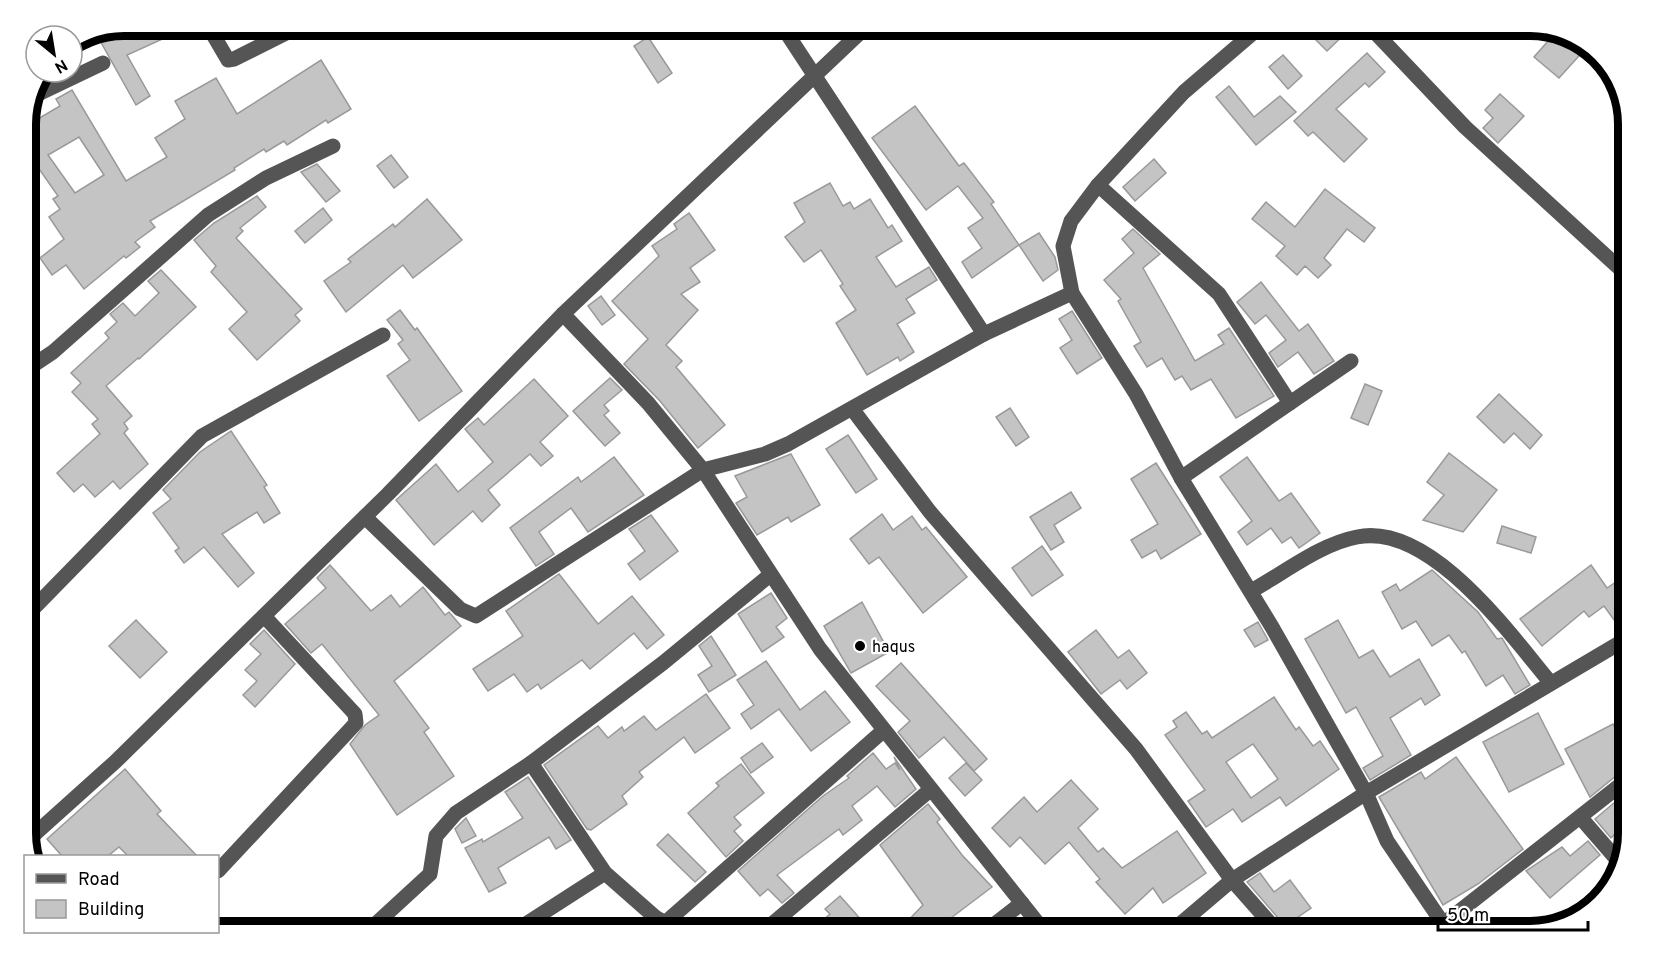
<svg xmlns="http://www.w3.org/2000/svg" width="1654" height="957" viewBox="0 0 1654 957" font-family="Overpass,sans-serif">
	<style>
		.building { fill: #c4c4c4; stroke: #999; stroke-width: 1.5; fill-rule: evenodd }
		.lines { fill: none; stroke-linecap: round; stroke-linejoin: round }
		.minor { stroke: #555; stroke-width: 15 }
		.poi-dot { fill: #000; stroke: #fff; stroke-width: 2 }
		.labels { text-anchor: middle; stroke-width: 4.5; stroke-linejoin: round; paint-order: stroke }
		.poi-label { font-size: 16px; fill: #000; stroke: #fff; text-anchor: start }
		.rim { fill: none; stroke: #000; stroke-width: 8 }
	</style>
	<rect width="100%" height="100%" fill="#fff"/>
	<!-- building -->
	<g class="building">
		<polygon points="148,26 191,26 127,55 150,96 136,105 98,37 115,29 120,39"/>
		<polygon points="1302,26 1353,26 1327,51"/>
		<polygon points="1556,32 1579,39 1587,47 1559,78 1534,57"/>
		<polygon points="648,37 672,73 658,83 634,46"/>
		<polygon points="1367,53 1385,72 1369,87 1365,83 1336,109 1367,139 1344,162 1313,132 1308,136 1294,121"/>
		<polygon points="1283,55 1302,76 1288,89 1269,67"/>
		<path d="M321,60L351,109L328,123L326,120L287,145L284,141L266,152L264,149L234,168L235,170L150,221L155,227L135,242L140,247L126,258L124,256L84,289L66,265L52,275L40,258L64,239L49,217L60,209L53,199L58,196L35,163L26,168V126L60,106L56,99L72,90L126,181L167,157L155,138L185,119L175,101L216,78L237,114ZM79,137L104,175L75,193L48,155Z"/>
		<polygon points="1229,86 1254,117 1280,96 1296,112 1256,145 1216,97"/>
		<polygon points="1500,94 1524,116 1498,143 1483,128 1493,118 1485,110"/>
		<polygon points="915,106 959,166 964,163 994,202 991,204 1019,245 972,278 962,262 982,248 968,228 983,218 958,186 926,210 872,138"/>
		<polygon points="391,155 408,177 394,188 377,166"/>
		<polygon points="1154,159 1166,173 1135,201 1123,187"/>
		<polygon points="317,164 340,191 326,202 301,172"/>
		<polygon points="830,183 843,206 850,202 854,209 870,199 888,228 892,225 902,241 876,257 896,287 929,267 937,280 906,299 915,313 897,324 914,352 900,361 898,357 867,375 836,323 856,310 840,286 843,284 821,250 804,262 785,237 805,222 794,203"/>
		<polygon points="1325,189 1375,228 1364,242 1347,229 1324,258 1331,265 1318,278 1305,266 1297,275 1276,256 1285,246 1252,219 1266,202 1295,227"/>
		<polygon points="257,196 266,207 240,228 243,231 236,238 302,309 295,315 300,321 257,360 229,329 247,312 211,272 216,266 194,240 214,223"/>
		<polygon points="427,199 462,240 413,278 403,265 346,312 324,281 351,262 348,259 393,224 395,227"/>
		<polygon points="323,208 332,220 305,243 295,231"/>
		<polygon points="689,213 715,250 690,268 700,282 681,294 698,310 666,345 682,361 676,367 725,425 698,448 660,401 624,364 648,339 612,301 659,256 652,246 677,229 674,224"/>
		<polygon points="1133,229 1160,254 1143,268 1195,361 1224,344 1218,335 1229,328 1274,396 1236,418 1211,379 1191,390 1182,376 1175,380 1162,358 1147,367 1134,346 1141,342 1118,301 1121,299 1104,280 1134,253 1122,239"/>
		<polygon points="1039,233 1055,257 1058,270 1043,281 1019,245"/>
		<polygon points="161,270 196,307 139,359 138,358 106,386 132,416 124,423 128,429 124,433 148,464 120,489 113,481 95,497 83,484 74,492 57,473 100,434 92,424 98,419 72,392 81,383 71,373 109,338 105,333 117,322 110,314 123,303 135,316 159,293 148,281"/>
		<polygon points="1261,282 1299,331 1308,324 1334,361 1314,374 1298,352 1278,367 1269,353 1286,340 1266,315 1255,324 1237,302"/>
		<polygon points="601,296 615,315 602,325 588,306"/>
		<polygon points="400,310 415,330 417,328 462,391 419,421 387,376 410,360 398,344 403,340 387,320"/>
		<polygon points="1072,311 1102,358 1077,374 1060,348 1072,340 1059,319"/>
		<polygon points="610,378 622,390 604,405 609,411 604,415 620,433 605,446 573,411"/>
		<polygon points="534,379 568,416 540,442 553,456 541,466 530,454 488,490 500,505 482,522 473,511 434,545 396,500 436,464 458,492 493,462 465,429 478,418 484,425"/>
		<polygon points="1365,384 1382,391 1368,425 1351,418"/>
		<polygon points="1499,394 1542,435 1530,449 1514,433 1504,443 1477,417"/>
		<polygon points="1010,408 1029,437 1016,446 996,417"/>
		<polygon points="231,431 267,485 264,487 280,513 264,523 257,512 222,534 254,573 238,587 204,547 184,563 175,551 179,548 153,513 171,499 163,490 200,452"/>
		<polygon points="848,435 877,479 856,493 826,449"/>
		<polygon points="1449,453 1497,490 1463,532 1423,520 1444,495 1427,482"/>
		<polygon points="791,454 820,505 791,522 788,517 757,535 736,503 747,497 735,476"/>
		<polygon points="614,457 644,495 588,532 571,508 539,532 554,554 536,566 510,528 578,477 581,482"/>
		<polygon points="1247,457 1279,501 1291,493 1320,533 1299,548 1291,537 1282,543 1271,528 1247,545 1238,532 1252,521 1220,477"/>
		<polygon points="1156,463 1201,534 1161,559 1156,550 1142,558 1131,540 1158,524 1131,479"/>
		<polygon points="1071,492 1081,508 1054,525 1064,542 1051,550 1030,517"/>
		<polygon points="882,514 893,530 912,516 922,530 926,527 967,577 923,613 879,557 869,564 850,539"/>
		<polygon points="651,515 678,551 640,580 628,564 645,551 629,529"/>
		<polygon points="1502,526 1536,537 1531,553 1497,543"/>
		<polygon points="1042,546 1063,575 1032,596 1012,568"/>
		<polygon points="330,565 371,611 391,595 400,607 423,587 445,615 449,612 461,626 394,681 429,728 424,732 454,776 397,815 350,744 365,725 379,715 322,644 311,653 285,624 326,588 317,578"/>
		<polygon points="1591,565 1607,588 1628,574 1628,616 1617,624 1604,606 1589,617 1584,611 1542,646 1520,619"/>
		<polygon points="1432,570 1478,612 1497,639 1502,638 1530,685 1515,694 1503,675 1486,686 1465,651 1462,653 1449,635 1432,646 1416,621 1402,629 1382,592 1396,584 1400,591"/>
		<polygon points="559,574 598,624 632,596 664,635 647,649 634,633 590,669 582,660 541,689 538,684 527,692 514,674 488,691 473,669 523,636 506,611"/>
		<polygon points="771,593 787,618 776,627 784,637 762,652 738,614"/>
		<polygon points="862,602 889,652 851,673 824,626"/>
		<polygon points="136,620 167,652 140,678 109,646"/>
		<polygon points="1338,620 1359,658 1373,650 1390,677 1419,659 1440,695 1425,705 1421,698 1390,718 1411,755 1370,780 1363,768 1383,756 1356,707 1346,713 1305,639"/>
		<polygon points="1258,622 1268,640 1255,647 1244,630"/>
		<polygon points="264,630 295,664 255,707 243,695 257,681 245,670 261,654 250,644"/>
		<polygon points="1096,630 1118,658 1129,650 1147,673 1127,689 1120,680 1101,694 1068,652"/>
		<polygon points="711,636 736,675 709,692 698,675 712,666 699,646"/>
		<polygon points="766,661 800,710 825,691 850,722 811,751 779,709 751,729 741,714 754,705 737,680"/>
		<polygon points="901,663 987,759 974,771 944,737 919,758 898,732 910,721 876,686"/>
		<polygon points="706,694 730,728 695,753 684,737 639,772 643,777 622,796 627,804 591,830 587,829 544,765 598,726 608,738 622,727 624,731 644,716 656,730"/>
		<path d="M1274,697L1296,730L1299,727L1313,746L1320,741L1339,769L1286,806L1280,797L1242,822L1233,809L1206,827L1188,801L1205,790L1165,735L1177,727L1173,721L1186,712L1202,734L1207,731L1212,738ZM1253,744L1278,779L1251,798L1226,762Z"/>
		<polygon points="1538,713 1564,764 1509,792 1483,742"/>
		<polygon points="1613,724 1628,755 1628,770 1622,771 1590,797 1565,749"/>
		<polygon points="762,743 773,757 751,773 741,758"/>
		<polygon points="873,753 886,769 895,763 900,770 894,757 916,789 895,807 877,786 852,806 862,820 843,835 839,829 777,875 794,893 782,903 768,889 760,896 738,871 823,796 849,778 847,776"/>
		<polygon points="1456,757 1523,849 1478,884 1443,905 1379,797 1421,772 1425,779"/>
		<polygon points="966,763 982,780 965,796 949,778"/>
		<polygon points="741,764 764,793 734,817 741,825 734,831 743,841 726,857 688,813 719,786 716,783"/>
		<polygon points="125,769 161,811 157,814 197,856 128,856 119,847 108,856 62,856 47,839"/>
		<polygon points="528,777 571,840 556,849 549,837 498,868 506,883 489,892 465,848 482,839 483,842 523,818 505,792"/>
		<polygon points="1071,780 1098,809 1078,828 1098,852 1103,848 1122,868 1177,831 1206,873 1163,903 1153,888 1125,914 1096,882 1100,879 1069,842 1045,864 1020,837 1010,847 992,828 1024,797 1037,812"/>
		<polygon points="1628,791 1628,822 1611,838 1595,819"/>
		<polygon points="928,804 940,819 937,822 962,855 992,887 947,921 957,932 897,932 923,905 880,845"/>
		<polygon points="466,818 476,836 462,843 455,829"/>
		<polygon points="668,834 706,872 695,882 657,845"/>
		<polygon points="1588,841 1600,855 1550,898 1526,871 1562,847 1570,856"/>
		<polygon points="1260,873 1274,892 1290,880 1311,908 1285,926 1247,882"/>
		<polygon points="840,896 872,932 810,932 830,914 825,909"/>
	</g>
	<g class="lines">
		<!-- minor -->
		<g class="minor">
			<polyline points="208,26 228,60 234,59 300,26"/>
			<polyline points="782,26 984,334"/>
			<polyline points="1261,26 1184,92 1098,185 1071,221 1063,246 1072,293 1136,394 1181,478 1272,627 1366,793 1387,841 1448,931"/>
			<polyline points="1369,26 1465,127 1628,276"/>
			<polyline points="36,95 103,63"/>
			<polyline points="1098,185 1219,294 1290,403"/>
			<polyline points="563,314 648,403 703,470 820,649 1044,931"/>
			<polyline points="26,370 53,352 208,215 266,178 333,146"/>
			<polyline points="853,410 930,512 1136,749 1232,880 1277,931"/>
			<polyline points="1181,478 1351,361"/>
			<polyline points="365,517 460,609 476,616 703,470 765,454 788,444 984,334 1072,293"/>
			<path d="M1251,591C1284,573 1320,544 1357,537C1430,522 1509,633 1550,682"/>
			<polyline points="26,616 202,436 383,335"/>
			<polyline points="531,763 605,873 655,917 679,931"/>
			<polyline points="1581,818 1620,863"/>
			<polyline points="27,841 115,762 388,494 563,314 867,26"/>
			<polyline points="218,871 356,723 355,714 264,616"/>
			<polyline points="665,923 883,731"/>
			<polyline points="1442,925 1628,779"/>
			<polyline points="368,931 430,874 436,836 456,813 531,763 663,663 770,575"/>
			<polyline points="515,931 605,873"/>
			<polyline points="764,931 930,790"/>
			<polyline points="986,931 1022,903"/>
			<polyline points="1172,931 1232,880 1366,793 1628,638"/>
		</g>
	</g>
	<!-- markers -->
	<circle class="poi-dot" cx="860" cy="646" r="6"/>
	<g class="labels">
		<!-- poi labels -->
		<g class="poi-label">
			<text x="872" y="652">haqus</text>
		</g>
	</g>
	<!-- crop -->
	<path d="M0 0H1654V957H0ZM124 36H1530A88 88 0 0 1 1618 124V833A88 88 0 0 1 1530 921H124A88 88 0 0 1 36 833V124A88 88 0 0 1 124 36Z" fill="#fff" fill-rule="evenodd"/>
	<path class="rim" d="M124 36H1530A88 88 0 0 1 1618 124V833A88 88 0 0 1 1530 921H124A88 88 0 0 1 36 833V124A88 88 0 0 1 124 36Z"/>
	<!-- legend -->
	<rect x="24" y="855" width="195" height="78" fill="#ffffff" stroke="#999999" stroke-width="1.5"/>
	<rect x="36" y="874" width="30" height="9" fill="#555555" stroke="#999999" stroke-width="1.5"/>
	<text x="78" y="885" font-size="18" fill="#000000">Road</text>
	<rect x="36" y="900" width="30" height="18" fill="#c4c4c4" stroke="#999999" stroke-width="1.5"/>
	<text x="78" y="915" font-size="18" fill="#000000">Building</text>
	<!-- north arrow -->
	<g transform="translate(54 54) rotate(150)"><circle r="28" fill="#ffffff" stroke="#999999" stroke-width="1.5"/>
	<path d="M0-4.5L10 22L0 15L-10 22Z" fill="#000000"/>
	<text y="-9" font-size="16" font-weight="bold" text-anchor="middle" fill="#000000">N</text>
	</g>
	<!-- scale -->
	<path d="M1438 921v9h150v-9" fill="none" stroke="#000000" stroke-width="3"/>
	<text x="1447" y="921" font-size="18" fill="#000000" stroke="#ffffff" stroke-width="4.5" paint-order="stroke">50 m</text>
</svg>
